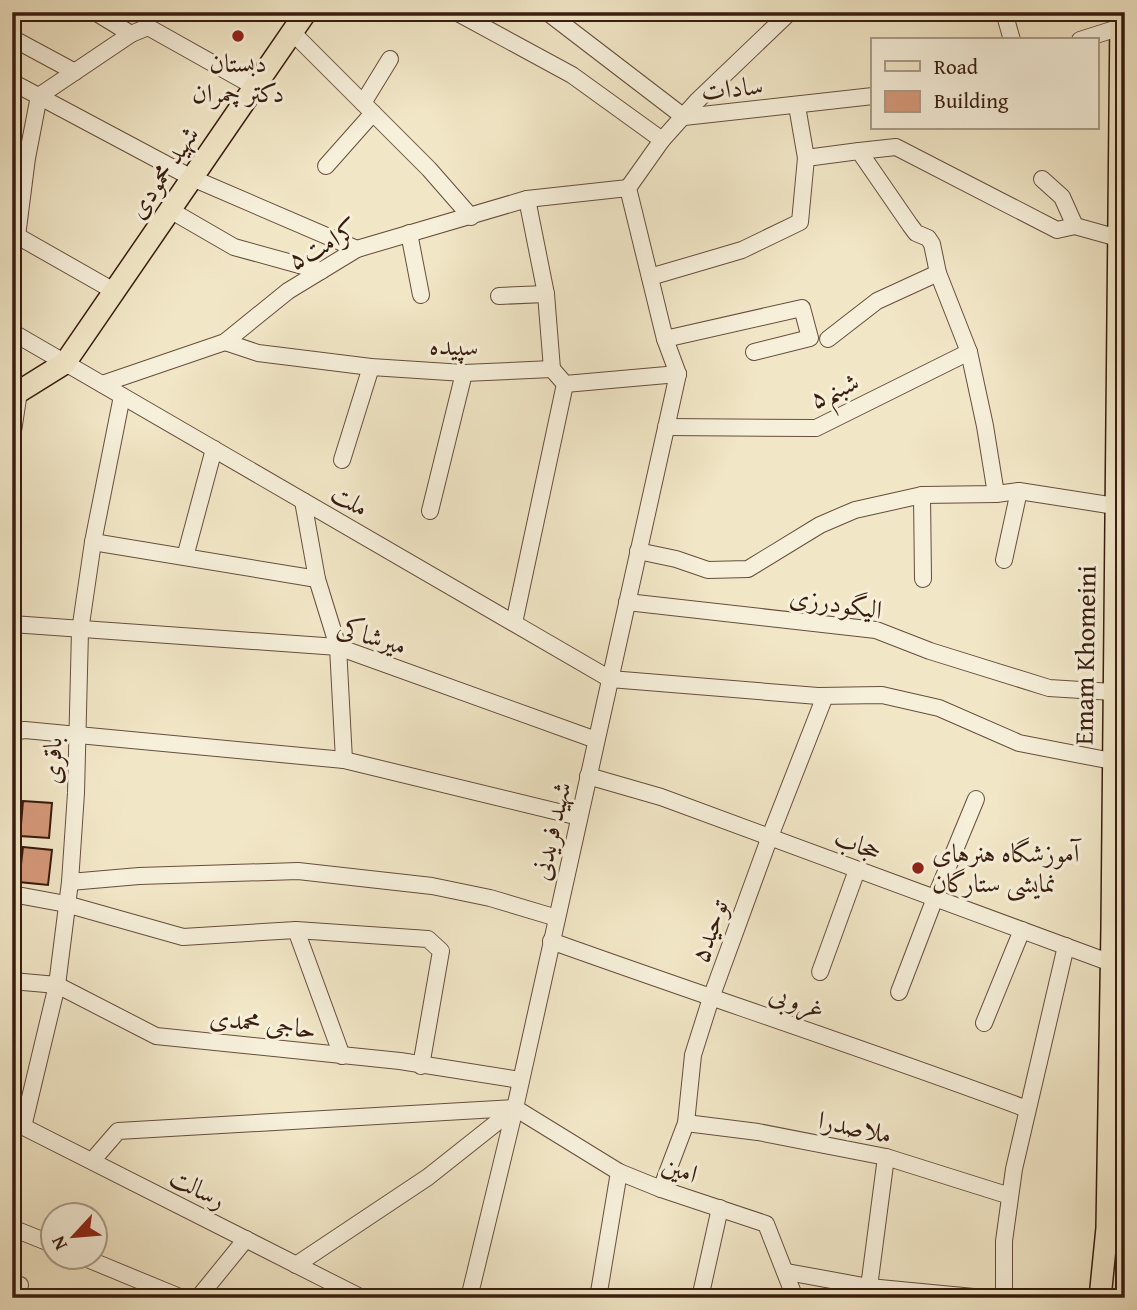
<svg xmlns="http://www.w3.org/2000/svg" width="1137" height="1310" viewBox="0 0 1137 1310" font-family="'Gentium Book Plus',Amiri,serif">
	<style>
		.building { fill: #d49879; stroke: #381c0f; stroke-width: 2 }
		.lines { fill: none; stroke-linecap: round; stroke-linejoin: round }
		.minor-casing { stroke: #664e3d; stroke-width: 18 }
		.major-casing { stroke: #381c0f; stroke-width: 24 }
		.minor { stroke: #f6efda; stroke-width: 16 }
		.major { stroke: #f1e6c6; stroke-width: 21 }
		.poi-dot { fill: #8f2418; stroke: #f6efda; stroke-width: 2.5 }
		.labels { text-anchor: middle; stroke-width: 6; stroke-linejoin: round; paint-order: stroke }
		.poi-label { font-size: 26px; fill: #381c0f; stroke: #f6efda }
		.street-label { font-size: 26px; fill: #381c0f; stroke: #f6efda }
	</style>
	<rect width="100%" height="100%" fill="#f1e6c6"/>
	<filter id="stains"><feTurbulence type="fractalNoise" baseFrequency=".00286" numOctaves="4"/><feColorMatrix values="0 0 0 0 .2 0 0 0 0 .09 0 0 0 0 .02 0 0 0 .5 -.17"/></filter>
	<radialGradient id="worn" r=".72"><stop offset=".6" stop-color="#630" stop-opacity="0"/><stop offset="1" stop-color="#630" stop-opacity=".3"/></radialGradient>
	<!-- building -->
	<g class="building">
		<polygon points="23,801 52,803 49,838 20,836"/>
		<polygon points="12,840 16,840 12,875"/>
		<polygon points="23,847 52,850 48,885 19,882"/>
	</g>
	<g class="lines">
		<!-- minor casing -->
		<g class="minor-casing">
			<g id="minor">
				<polyline points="95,12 131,34 148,27 255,87"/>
				<polyline points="456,12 572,75 662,140"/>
				<polyline points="547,12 684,117 873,96"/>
				<polyline points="1004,12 1012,40"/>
				<polyline points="292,32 429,169 471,217"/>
				<polyline points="12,38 75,72"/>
				<polyline points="1080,40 1121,27"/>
				<polyline points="12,82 192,178 357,249"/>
				<polyline points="363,103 390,59"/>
				<polyline points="859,151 896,147 1057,230 1075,226 1118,238"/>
				<polyline points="806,158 859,151 910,225 916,233 928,238 932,244 938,273 969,352 985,426 996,494"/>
				<polyline points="326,166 373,113"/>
				<polyline points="1042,179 1062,197 1075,226"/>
				<polyline points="527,199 546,294 552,369"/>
				<polyline points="170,210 234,247 321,271"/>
				<polyline points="12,233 114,291"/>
				<polyline points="409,233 421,295"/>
				<polyline points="17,236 27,158 39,96 131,34"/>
				<polyline points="650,277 742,250 800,222 806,158 797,106"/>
				<polyline points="499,296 546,294"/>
				<polyline points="12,332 610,679 818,696 882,695 939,708 1019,743 1112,761"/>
				<polyline points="665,339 802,308 810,338 754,352"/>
				<polyline points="828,339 877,301 938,273"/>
				<polyline points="225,342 258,353 371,367 464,373 552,369 565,384 678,374"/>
				<polyline points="678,374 665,339 628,188 662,140 697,101 790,12"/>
				<polyline points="102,384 225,342 288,291 357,249 527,199 628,188"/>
				<polyline points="666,427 816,428 969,352"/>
				<polyline points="12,438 19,392"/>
				<polyline points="342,460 371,367"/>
				<polyline points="922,495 923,579"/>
				<polyline points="303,501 317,579 338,647 344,760"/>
				<polyline points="430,511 464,373"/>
				<polyline points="93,542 317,579"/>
				<polyline points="638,551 676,559 708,570 748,569 820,525 855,510 922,495 996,494 1019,491 1115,506"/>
				<polyline points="185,557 214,449"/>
				<polyline points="1004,560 1019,491"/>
				<polyline points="627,602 876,630 930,651 1049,688 1113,692"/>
				<polyline points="514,623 565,384"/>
				<polyline points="12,624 338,647 596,740"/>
				<polyline points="12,732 25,730 344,760 579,817"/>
				<polyline points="588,776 661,797 1111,963"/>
				<polyline points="70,882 139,876 298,871 432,886 490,898 557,918"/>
				<polyline points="12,894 66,904 183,937 296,930 428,939 441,951 421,1066"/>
				<polyline points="296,930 342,1056"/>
				<path d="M551,941C710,998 869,1050 1027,1109"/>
				<polyline points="820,972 857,870"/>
				<polyline points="12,981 57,985 156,1036 400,1061 520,1080"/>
				<polyline points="899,992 935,898 976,799"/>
				<polyline points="984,1023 1022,930"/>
				<polyline points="515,1108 619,1172 661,1189 766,1224 795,1298"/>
				<polyline points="12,1121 362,1298"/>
				<polyline points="686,1123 758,1132 886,1157 1010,1196"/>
				<polyline points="23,1127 57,985 70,882 76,793 80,631 93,542 122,396"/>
				<polyline points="92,1161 118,1131 515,1108"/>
				<polyline points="661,1189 686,1123 693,1055 711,998 769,839 825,696"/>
				<polyline points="12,1228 52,1244"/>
				<polyline points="1107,1228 1125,1233"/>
				<polyline points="85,1258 182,1298"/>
				<polyline points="296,1265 428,1177 515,1108"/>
				<polyline points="787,1272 869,1287 984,1298"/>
				<polyline points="869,1287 886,1157"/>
				<polyline points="15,1298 20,1285"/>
				<polyline points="198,1298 246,1239"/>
				<polyline points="469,1298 515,1108 678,374"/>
				<polyline points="598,1298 619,1172"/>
				<polyline points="700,1298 720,1208"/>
				<polyline points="1004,1298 1004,1241 1014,1169 1066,946"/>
			</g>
		</g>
		<!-- major casing -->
		<g class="major-casing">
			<g id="major">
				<polyline points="12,396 65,363 306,12"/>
				<polyline points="1100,1298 1107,1228 1112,928 1121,12"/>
			</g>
		</g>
		<!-- minor -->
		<use href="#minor" class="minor"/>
		<!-- major -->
		<use href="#major" class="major"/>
	</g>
	<!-- markers -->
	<g class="poi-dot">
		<circle cx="238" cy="36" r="7"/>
		<circle cx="918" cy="868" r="7"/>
	</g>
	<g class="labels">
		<!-- poi labels -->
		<g class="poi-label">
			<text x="238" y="72">دبستان<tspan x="238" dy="30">دکتر چمران</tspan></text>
			<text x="932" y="862" text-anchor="start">آموزشگاه هنرهای<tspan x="932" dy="30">نمایشی ستارگان</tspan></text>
		</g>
		<!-- street labels -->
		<g class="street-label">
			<text transform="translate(732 88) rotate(-6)" y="9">سادات</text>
			<text transform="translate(163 172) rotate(-56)" y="9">شهید محمودی</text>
			<text transform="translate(323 244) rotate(-28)" y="9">کرامت۵</text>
			<text transform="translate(454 346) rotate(2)" y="9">سپیده</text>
			<text transform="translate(834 390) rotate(-24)" y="9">شبنم۵</text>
			<text transform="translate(350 500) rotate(30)" y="9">ملت</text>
			<text transform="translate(836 603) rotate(9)" y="9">الیگودرزی</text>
			<text transform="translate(372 636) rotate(17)" y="9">میرشاکی</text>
			<text transform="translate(1085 655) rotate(-89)" y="9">Emam Khomeini</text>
			<text transform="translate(52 761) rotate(-89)" y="9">باقری</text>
			<text transform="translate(551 831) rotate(-77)" y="9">شهید فریدنی</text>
			<text transform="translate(858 844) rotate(20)" y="9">حجاب</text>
			<text transform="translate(709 931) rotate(-70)" y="9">توحید۵</text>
			<text transform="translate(797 1001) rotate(18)" y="9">غروبی</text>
			<text transform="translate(263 1023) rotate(7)" y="9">حاجی محمدی</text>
			<text transform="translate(855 1127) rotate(12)" y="9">ملاصدرا</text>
			<text transform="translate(680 1169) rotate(19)" y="9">امین</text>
			<text transform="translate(198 1188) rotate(27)" y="9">رسالت</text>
		</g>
	</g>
	<!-- margin -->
	<rect width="1137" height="1310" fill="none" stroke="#f1e6c6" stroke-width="42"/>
	<rect x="14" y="14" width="1109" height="1282" fill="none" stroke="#381c0f" stroke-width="3.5"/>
	<rect x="21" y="21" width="1095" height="1268" fill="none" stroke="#381c0f" stroke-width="2"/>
	<!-- legend -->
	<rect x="871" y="38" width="228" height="91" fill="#f6efda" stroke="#aa9b89" stroke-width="2"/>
	<rect x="885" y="61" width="35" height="10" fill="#f1e6c6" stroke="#aa9b89" stroke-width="2"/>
	<text x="934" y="74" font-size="21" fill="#381c0f">Road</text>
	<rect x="885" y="91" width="35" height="21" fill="#d49879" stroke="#aa9b89" stroke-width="2"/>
	<text x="934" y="108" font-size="21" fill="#381c0f">Building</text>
	<!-- north arrow -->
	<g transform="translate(74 1236) rotate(244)"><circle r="33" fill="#f6efda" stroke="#aa9b89" stroke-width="2"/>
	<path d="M0-5L12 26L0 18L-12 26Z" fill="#8f2418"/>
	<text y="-10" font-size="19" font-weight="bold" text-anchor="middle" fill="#381c0f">N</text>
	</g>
	<rect width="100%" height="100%" filter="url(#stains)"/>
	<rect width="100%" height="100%" fill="url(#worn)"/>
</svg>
